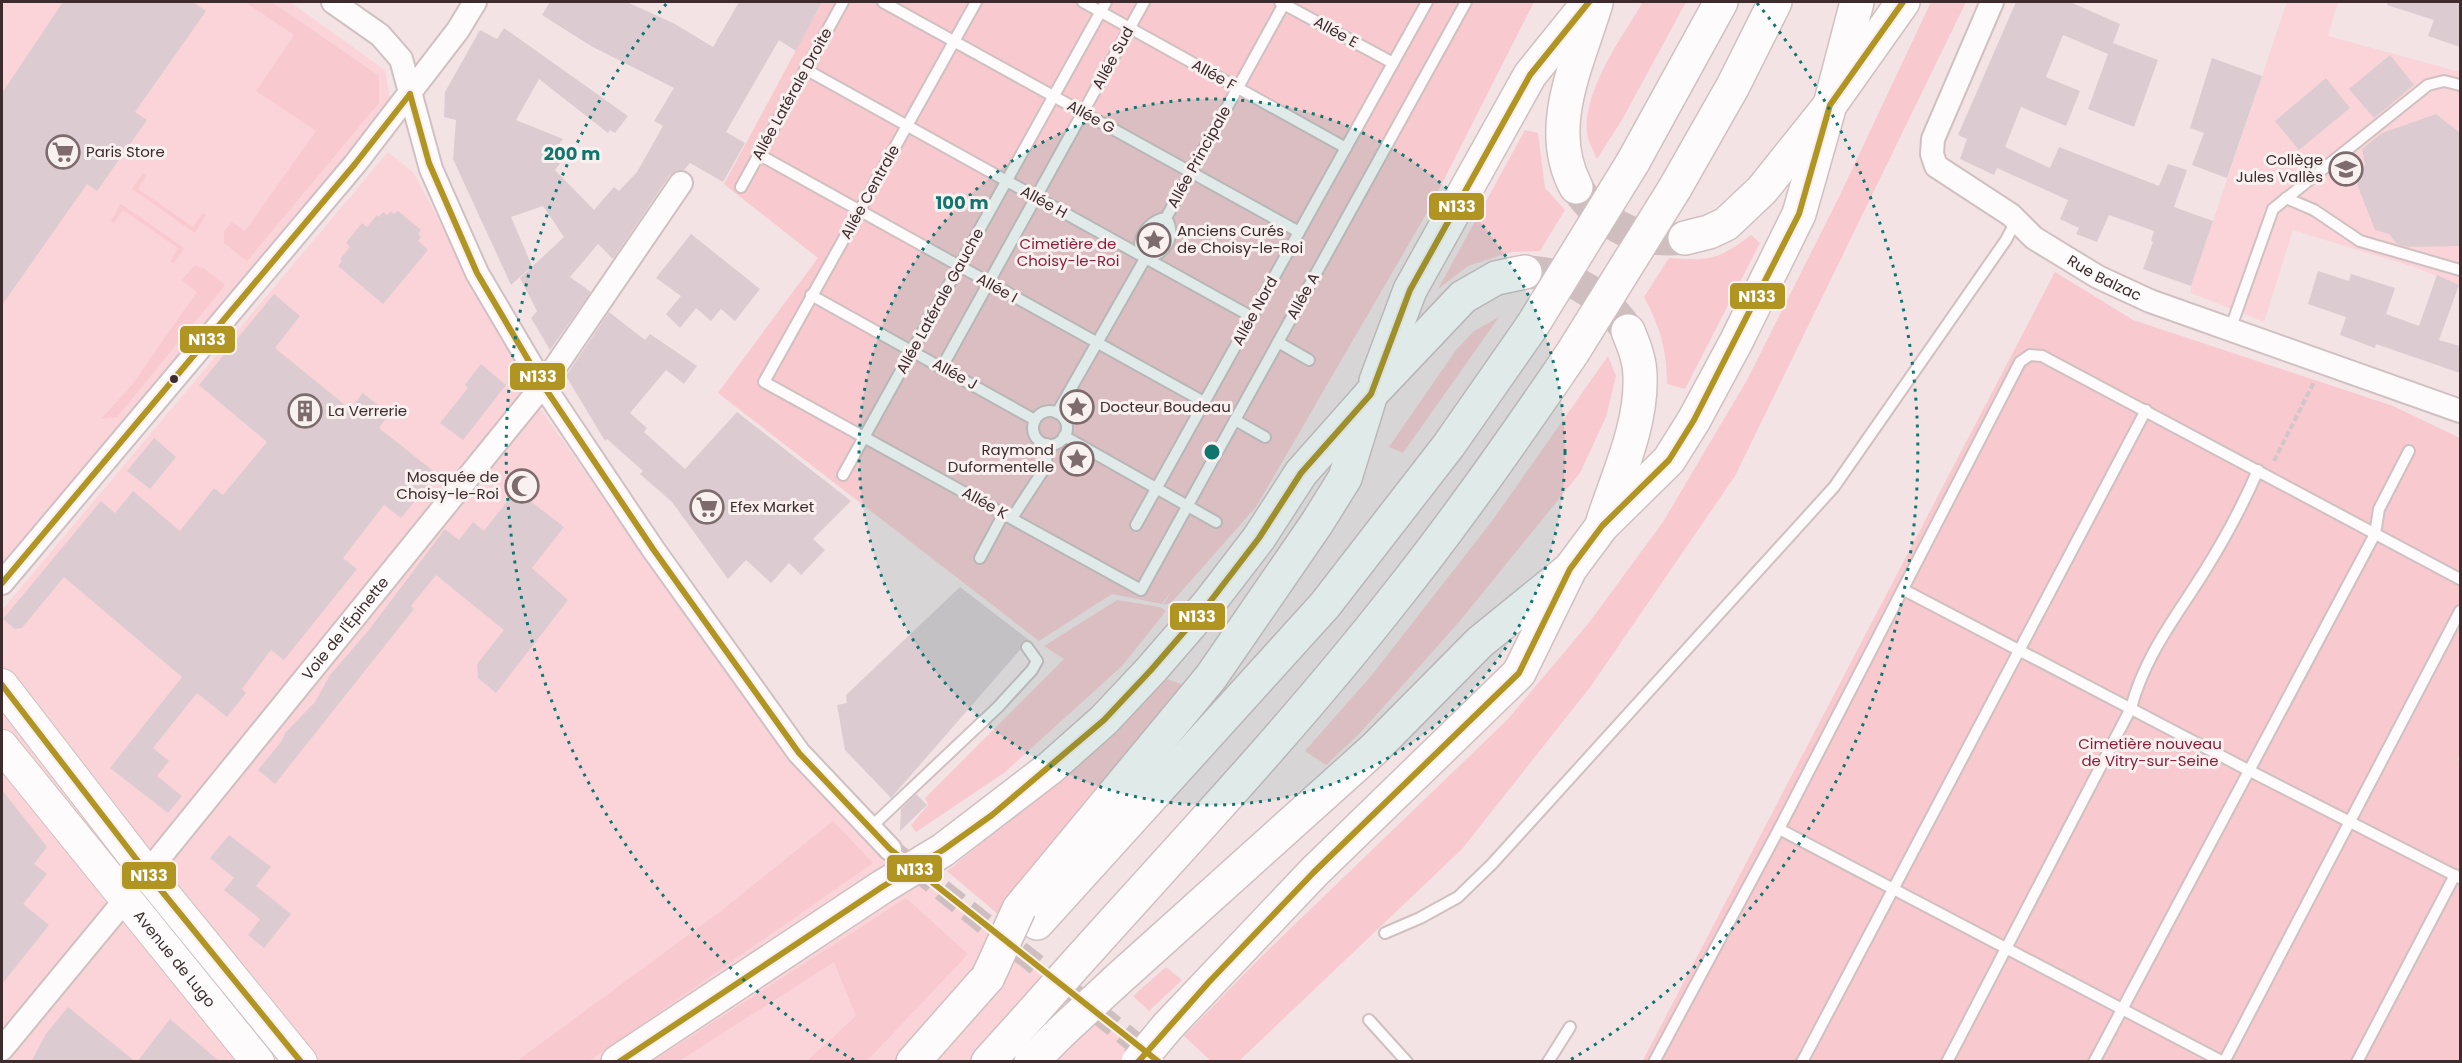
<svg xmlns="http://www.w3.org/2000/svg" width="2462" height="1063" viewBox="0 0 2462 1063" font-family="Poppins,sans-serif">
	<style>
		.built { fill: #fad4d9 }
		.green { fill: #f8c9ce }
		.building { fill: #dcccd1 }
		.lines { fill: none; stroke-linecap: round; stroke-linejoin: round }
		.minor-tunnel { stroke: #cfbec0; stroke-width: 22; stroke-dasharray: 22 11; stroke-linecap: butt }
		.primary-tunnel { stroke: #cfbec0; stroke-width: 33; stroke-dasharray: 33 16; stroke-linecap: butt }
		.service-casing { stroke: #d0c0c2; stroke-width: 14 }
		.minor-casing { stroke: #d0c0c2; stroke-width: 26 }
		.secondary-casing { stroke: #d0c0c2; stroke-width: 34 }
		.primary-casing { stroke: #d0c0c2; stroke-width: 36 }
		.motorway-casing { stroke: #d0c0c2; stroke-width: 36 }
		.path { stroke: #cfc7c8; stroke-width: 4; stroke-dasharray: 6 3; stroke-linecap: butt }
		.service { stroke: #fdfbfb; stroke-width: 10 }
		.minor { stroke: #fdfbfb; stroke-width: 22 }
		.secondary { stroke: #fdfbfb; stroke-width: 32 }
		.primary { stroke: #fdfbfb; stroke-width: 33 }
		.motorway { stroke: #fdfbfb; stroke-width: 33 }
		.primary-bridge-casing { stroke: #d0c0c2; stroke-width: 36; stroke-linecap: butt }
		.motorway-bridge-casing { stroke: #d0c0c2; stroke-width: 36; stroke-linecap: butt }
		.primary-bridge { stroke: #fdfbfb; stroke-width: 33 }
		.motorway-bridge { stroke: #fdfbfb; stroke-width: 33 }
		.bus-1-casing { stroke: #f9f0f0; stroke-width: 10 }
		.bus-1 { stroke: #b19523; stroke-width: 6 }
		.ring { fill: none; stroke: #0f766e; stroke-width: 3; stroke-dasharray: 3 6 }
		.bus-dot { fill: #3d2b2d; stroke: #f9f0f0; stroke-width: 2 }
		.labels { text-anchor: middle; stroke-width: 6; stroke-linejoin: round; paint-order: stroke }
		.street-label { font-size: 15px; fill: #3d2b2d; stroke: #f9f0f0 }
		.poi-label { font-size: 15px; fill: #3d2b2d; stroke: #f9f0f0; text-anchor: start }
		.park-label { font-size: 15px; fill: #8c1d3b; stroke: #f9f0f0 }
		.centre { fill: #0f766e; stroke: #f9f0f0; stroke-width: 3 }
		.ring-label { font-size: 18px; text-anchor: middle; font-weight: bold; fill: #0f766e; stroke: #f9f0f0; stroke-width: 6; stroke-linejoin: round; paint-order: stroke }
		.line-badge { stroke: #f9f0f0; stroke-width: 2 }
		.badge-label { font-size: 16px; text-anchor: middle; font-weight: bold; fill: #fff }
	</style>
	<rect width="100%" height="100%" fill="#f3e3e5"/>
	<!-- built -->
	<g class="built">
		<polygon points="2,2 290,2 385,70 391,104 2,569"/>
		<polygon points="2287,2 2338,2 2328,36 2460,72 2460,286 2417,268 2293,230 2264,322 2191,293 2191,286"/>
		<polygon points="388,152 413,172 542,411 723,669 890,849 1160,1061 2,1062 2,610"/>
	</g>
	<!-- green -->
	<g class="green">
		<polygon points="245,2 272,2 379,76 379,103 247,261 224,243 224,231 232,222 245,231 316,131 256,91 294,35"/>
		<polygon points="822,2 1534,2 1428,211 1256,507 1171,603 1163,605 1172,591 1162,604 1112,594 1039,641 718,393 818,258 724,184"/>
		<path d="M1643,2H1686L1623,118L1597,159C1594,151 1588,142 1587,133C1583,90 1622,37 1643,2Z"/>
		<polygon points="1931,2 1966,2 1735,476 1591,686 1462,849 1239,1061 1211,1061 1184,1036 1260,958 1508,719 1588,624 1663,522 1747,380 1839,197"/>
		<polygon points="1525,130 1538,133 1545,188 1565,210 1540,251 1511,252 1468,266 1438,289"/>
		<polygon points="143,173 146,175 138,189 193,227 203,213 206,215 195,233 132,189"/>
		<polygon points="121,204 184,248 174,263 170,262 178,248 123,210 114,223 111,221"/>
		<path d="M1751,235L1760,243L1685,389L1667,384C1667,351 1660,326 1644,297L1669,258C1710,261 1718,260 1751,235Z"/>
		<polygon points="194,266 202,267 225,285 117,417 101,419 132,385 197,292 182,280"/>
		<polygon points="2055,272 2133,320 2393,406 2460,438 2460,753 2458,760 2460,762 2460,1061 1642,1062"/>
		<polygon points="1499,317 1403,453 1389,447 1456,350 1474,331"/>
		<polygon points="1608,356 1616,376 1606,417 1580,473 1459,622 1360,733 1326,765 1305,751 1371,676 1492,521"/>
		<polygon points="1117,600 1160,607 1166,611 1122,666 1004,773 916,832 911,825 928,805 925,798 1064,659 1044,646"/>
		<polygon points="1167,679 1190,687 1000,916 947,871 1063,778"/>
		<polygon points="833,821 873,863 589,1061 517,1061 721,911"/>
		<polygon points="906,898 968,954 867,1061 807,1061 856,1016 834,962 679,1061 653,1061"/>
		<polygon points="1166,967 1182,980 1149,1011 1133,996"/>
	</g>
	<!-- building -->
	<g class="building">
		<polygon points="63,2 193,2 206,11 135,112 147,120 97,191 87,184 2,305 2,93"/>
		<polygon points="550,2 627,2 675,24 713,47 739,2 822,2 796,51 779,40 726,132 745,143 723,182 690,163 684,170 676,171 670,175 613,259 598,244 570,277 591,292 550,350 531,318 537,311 520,278 564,237 543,206 511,217 532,266 511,285 453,159 456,120 444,117 445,92 480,30 497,39 504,28 628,116 615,133 610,130 608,133 539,79 516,120 563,139 556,148 566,156 555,170 594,210 614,187 619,191 637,172 663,126 654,121 674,88 591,46 542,15"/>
		<polygon points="2016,2 2070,2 2120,24 2113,43 2158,60 2134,127 2088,109 2108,54 2063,35 2046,77 2080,91 2066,126 2021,107 2005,147 2050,168 2059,147 2159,186 2168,164 2187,170 2174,207 2213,221 2191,286 2143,269 2153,242 2151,241 2154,231 2109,215 2097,242 2076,234 2079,228 2060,219 2068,200 1997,168 1994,175 1960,159 1967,139 1958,135"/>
		<polygon points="2388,2 2460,2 2460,47 2428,36 2434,20 2387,5"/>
		<polygon points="2390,55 2414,85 2374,118 2349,89"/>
		<polygon points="2212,58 2262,76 2227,178 2192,165 2204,133 2190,128"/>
		<polygon points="2326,78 2350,108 2299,150 2275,121"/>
		<polygon points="2436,114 2460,133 2460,246 2407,247 2397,244 2389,234 2375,230 2355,179 2365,165 2362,149 2382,133"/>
		<polygon points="391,211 394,214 398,211 421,230 418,234 421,237 418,241 428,250 383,304 338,266 342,261 340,259 350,247 346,243 362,223 367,227 377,215 379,217 383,212 387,215"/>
		<polygon points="691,234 760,289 735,321 721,309 711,321 696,308 680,328 666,314 681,296 656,278"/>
		<polygon points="2318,271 2349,281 2351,274 2395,288 2386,314 2419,326 2437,275 2459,285 2439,340 2460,346 2460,373 2376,344 2375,348 2340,335 2346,317 2308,304"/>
		<polygon points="274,294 300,316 275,348 350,409 363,393 389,414 379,428 437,474 401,518 384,505 343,558 357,569 284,660 271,650 242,689 246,693 227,717 197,693 153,748 169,761 157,776 182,796 168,813 110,768 182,677 64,577 22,628 15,629 3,619 101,501 115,513 133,491 180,531 214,488 223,495 267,442 199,385"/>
		<polygon points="609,312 645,340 650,334 697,366 684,384 666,370 630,413 647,428 644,432 685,469 737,412 851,501 813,539 825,550 801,575 789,563 771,583 746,560 728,579 672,502 640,474 643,471 607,439 605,441 566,376"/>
		<polygon points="481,364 506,385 463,440 440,423 468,388 465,385"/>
		<polygon points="154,438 176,457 150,489 127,471"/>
		<polygon points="516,490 564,527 532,568 568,600 496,693 478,678 477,664 504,630 436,575 411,606 414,609 275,784 258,770 281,742 286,732 315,702 330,675 368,631 445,529 459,540 473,522 484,531"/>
		<polygon points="960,587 1029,640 1022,641 1020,650 891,798 845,750 837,705 847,703 846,695"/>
		<polygon points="2,790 47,847 34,864 47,874 23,904 49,925 2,984"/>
		<polygon points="916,794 927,805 900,831 901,809"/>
		<polygon points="229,835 271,867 256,886 291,914 264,948 248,935 260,919 224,890 234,878 210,858"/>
		<polygon points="68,1007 106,1038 136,1062 31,1062 46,1034"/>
		<polygon points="170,1019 220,1062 137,1062"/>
	</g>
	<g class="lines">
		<!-- minor-tunnel -->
		<polyline class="minor-tunnel" points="890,849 1157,1060"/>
		<!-- primary-tunnel -->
		<g class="primary-tunnel">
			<path d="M1576,187C1602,225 1639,244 1685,238"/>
			<path d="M1525,272C1571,273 1603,294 1628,331"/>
		</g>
		<!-- service casing -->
		<g class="service-casing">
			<g id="service">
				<polyline points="883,2 1299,232"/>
				<polyline points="976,2 764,382 1141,590 1466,2"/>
				<polyline points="1083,2 1346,148"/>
				<polyline points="1280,2 1393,63"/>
				<polyline points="805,69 1252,317"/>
				<polyline points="758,154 1204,402"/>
				<polyline points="741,187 843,2"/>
				<polyline points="2286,198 2314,210 2360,241 2460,270"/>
				<path d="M1166,218C1177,236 1165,255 1146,257L1140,244C1142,231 1152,220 1166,218L1285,2"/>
				<polyline points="811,295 1035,420"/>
				<polyline points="2230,330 2273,209 2428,85 2444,81 2460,85"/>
				<polyline points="1278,342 1309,360"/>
				<polyline points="942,367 1144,2"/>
				<circle cx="1050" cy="428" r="17"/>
				<polyline points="1057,413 1146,257"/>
				<polyline points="1235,420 1265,437"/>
				<polyline points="1064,436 1216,522"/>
				<polyline points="843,475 1106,2"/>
				<polyline points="1012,518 1046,466 1047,444"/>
				<polyline points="1136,525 1427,2"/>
				<polyline points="980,558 1004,513"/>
				<polyline points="1904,590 2248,770 2460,878"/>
				<polyline points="870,828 998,707 1032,670 1037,661 1027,647"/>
				<polyline points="1779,829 2223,1062"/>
				<polyline points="1385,933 1420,918 1458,897 1492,864 1834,487 2006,240 2016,221"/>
				<polyline points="1369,1020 1407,1062"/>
				<polyline points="1548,1062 1570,1027"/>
				<polyline points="1654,1062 1779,829 2020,362 2030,355 2042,356 2460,579"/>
				<polyline points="1802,1062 2146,410"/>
				<path d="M1947,1062L2131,708C2145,655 2176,617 2204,572C2224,540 2243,505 2258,470"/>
				<polyline points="2094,1062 2375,534 2379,509 2409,451"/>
				<polyline points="2224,1062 2460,611"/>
				<polyline points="2357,1062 2455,875"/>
			</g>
		</g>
		<!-- minor casing -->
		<g class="minor-casing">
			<g id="minor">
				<polyline points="333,2 380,35 401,59 431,169 477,273 543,385 653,549 799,753 890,849"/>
				<path id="s1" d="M1992,2L1933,139L1932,154L1936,166L2011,215L2034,238L2098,277L2150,301L2460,411"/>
				<polyline points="2,583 355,164 458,30 475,2"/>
				<path id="s2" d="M147,873L543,385L681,183"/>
				<polyline points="2,1049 125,900"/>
			</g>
		</g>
		<!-- secondary casing -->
		<g class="secondary-casing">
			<g id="secondary">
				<polyline points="2,685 147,873 301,1062"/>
				<path id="s3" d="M2,746L258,1062"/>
			</g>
		</g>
		<!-- primary casing -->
		<g class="primary-casing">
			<g id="primary">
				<path d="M1576,187C1544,128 1578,63 1596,3"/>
				<polyline points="1685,238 1709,232 1726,224 1762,190 1830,105 1903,2"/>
				<polyline points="1376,381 1410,290 1530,75 1589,2"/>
				<path d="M1603,521C1618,475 1642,425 1640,376C1640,360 1634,346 1628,331"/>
				<polyline points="943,850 1050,768 1104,720 1151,670 1209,603 1259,538 1301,473 1371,394 1463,297 1496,278 1525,272"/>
				<polyline points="1168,1026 1314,872 1519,673 1570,569 1602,526 1669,460 1694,420 1736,342 1799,214 1830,105"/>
				<polyline points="618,1062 882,887"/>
			</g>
		</g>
		<!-- motorway casing -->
		<g class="motorway-casing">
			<g id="motorway">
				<polyline points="1830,105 1857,2"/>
				<polyline points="1633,162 1721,2"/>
				<polyline points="1675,188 1733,86 1775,2"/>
				<polyline points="1019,909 1211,677 1317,523 1345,478 1371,394"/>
				<polyline points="1037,923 1325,605 1449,445 1532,326"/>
				<path d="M1082,957C1188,839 1297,723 1395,598C1458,519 1516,436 1573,352"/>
				<polyline points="1115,982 1374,749 1480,642 1570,569"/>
				<polyline points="913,1062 988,977"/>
				<polyline points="988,1062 1033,1012"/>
				<polyline points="1031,1062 1060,1033"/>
			</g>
		</g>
		<!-- path -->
		<polyline class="path" points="2274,461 2314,382"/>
		<!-- service -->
		<use href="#service" class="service"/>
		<!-- minor -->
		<use href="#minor" class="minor"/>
		<!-- secondary -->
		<use href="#secondary" class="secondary"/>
		<!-- primary -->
		<use href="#primary" class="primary"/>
		<!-- motorway -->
		<use href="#motorway" class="motorway"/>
		<!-- primary-bridge casing -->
		<g class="primary-bridge-casing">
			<g id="primary-bridge">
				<polyline points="882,887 943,850"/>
				<polyline points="1138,1062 1168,1026"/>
			</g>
		</g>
		<!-- motorway-bridge casing -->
		<g class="motorway-bridge-casing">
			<g id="motorway-bridge">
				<polyline points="1532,326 1633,162"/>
				<polyline points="1573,352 1675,188"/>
				<polyline points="988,977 1019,909"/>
				<polyline points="1033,1012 1082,957"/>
				<polyline points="1060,1033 1115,982"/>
			</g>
		</g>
		<!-- primary-bridge -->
		<use href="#primary-bridge" class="primary-bridge"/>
		<!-- motorway-bridge -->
		<use href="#motorway-bridge" class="motorway-bridge"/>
		<!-- bus-1 casing -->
		<g class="bus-1-casing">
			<g id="bus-1">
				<polyline points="410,94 429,163 477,273 543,385 653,549 799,753 890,849 1159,1062"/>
				<polyline points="2,583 355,164 410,94"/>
				<polyline points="2,685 147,873 301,1062"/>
				<polyline points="619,1062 882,887 943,850 992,815 1104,720 1151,670 1209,603 1259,538 1301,473 1371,394 1410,290 1530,75 1589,2"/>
				<polyline points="1138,1062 1209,982 1314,872 1519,673 1570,569 1602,526 1669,460 1694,420 1799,214 1830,105 1903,2"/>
			</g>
		</g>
		<!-- bus-1 -->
		<use href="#bus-1" class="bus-1"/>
	</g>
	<!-- distance rings -->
	<circle cx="1212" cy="452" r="353" fill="#0f766e" fill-opacity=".12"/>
	<g class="ring">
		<circle cx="1212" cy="452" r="353"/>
		<path d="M854 1060A706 706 0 0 1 667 3M1757 3A706 706 0 0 1 1570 1060"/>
	</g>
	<!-- icons -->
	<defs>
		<g id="supermarket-ring" transform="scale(1.725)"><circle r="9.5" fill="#f9f0f0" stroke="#7d6b6d" stroke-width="1.5"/><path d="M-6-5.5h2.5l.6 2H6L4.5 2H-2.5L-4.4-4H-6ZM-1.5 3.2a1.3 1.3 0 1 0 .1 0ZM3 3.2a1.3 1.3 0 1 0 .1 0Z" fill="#7d6b6d"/></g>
		<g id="school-ring" transform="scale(1.725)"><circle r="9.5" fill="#f9f0f0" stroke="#7d6b6d" stroke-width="1.5"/><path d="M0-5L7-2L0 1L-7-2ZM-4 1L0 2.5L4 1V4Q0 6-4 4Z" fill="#7d6b6d"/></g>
		<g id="sight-ring" transform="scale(1.725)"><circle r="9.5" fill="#f9f0f0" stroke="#7d6b6d" stroke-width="1.5"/><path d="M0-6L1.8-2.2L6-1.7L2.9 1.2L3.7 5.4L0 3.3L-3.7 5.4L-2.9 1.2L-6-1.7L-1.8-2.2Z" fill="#7d6b6d"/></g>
		<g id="building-ring" transform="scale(1.725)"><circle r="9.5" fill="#f9f0f0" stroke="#7d6b6d" stroke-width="1.5"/><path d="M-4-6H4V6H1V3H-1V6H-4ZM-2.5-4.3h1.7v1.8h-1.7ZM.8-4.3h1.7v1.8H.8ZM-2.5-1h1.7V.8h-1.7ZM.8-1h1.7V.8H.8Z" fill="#7d6b6d"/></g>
		<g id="mosque-ring" transform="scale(1.725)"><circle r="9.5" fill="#f9f0f0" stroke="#7d6b6d" stroke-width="1.5"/><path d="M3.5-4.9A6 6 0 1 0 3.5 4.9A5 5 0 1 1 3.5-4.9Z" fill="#7d6b6d"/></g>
	</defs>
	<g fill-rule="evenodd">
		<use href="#supermarket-ring" x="63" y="152"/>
		<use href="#school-ring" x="2346" y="169"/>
		<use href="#sight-ring" x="1154" y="240"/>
		<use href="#sight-ring" x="1077" y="407"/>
		<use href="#building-ring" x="305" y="411"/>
		<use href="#sight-ring" x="1077" y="459"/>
		<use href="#mosque-ring" x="522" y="486"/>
		<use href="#supermarket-ring" x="707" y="507"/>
	</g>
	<!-- markers -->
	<circle class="bus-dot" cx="174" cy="379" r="5"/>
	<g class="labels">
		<!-- street labels -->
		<g class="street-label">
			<text transform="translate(1336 32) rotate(29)" y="5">Allée E</text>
			<text transform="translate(1113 58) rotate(-61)" y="5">Allée Sud</text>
			<text transform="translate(1214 75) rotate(29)" y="5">Allée F</text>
			<text transform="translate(792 94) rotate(-61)" y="5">Allée Latérale Droite</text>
			<text transform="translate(1091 117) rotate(29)" y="5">Allée G</text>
			<text transform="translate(1199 157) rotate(-61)" y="5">Allée Principale</text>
			<text transform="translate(870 192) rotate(-61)" y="5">Allée Centrale</text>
			<text transform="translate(1044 202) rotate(29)" y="5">Allée H</text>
			<text dy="5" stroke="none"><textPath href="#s1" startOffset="380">Rue Balzac</textPath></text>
			<text transform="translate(997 288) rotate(29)" y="5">Allée I</text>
			<text transform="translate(1303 296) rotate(-61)" y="5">Allée A</text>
			<text transform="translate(940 301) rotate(-61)" y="5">Allée Latérale Gauche</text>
			<text transform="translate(1255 311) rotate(-61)" y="5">Allée Nord</text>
			<text transform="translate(955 374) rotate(29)" y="5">Allée J</text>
			<text transform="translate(985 503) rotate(29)" y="5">Allée K</text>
			<text dy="5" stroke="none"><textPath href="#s2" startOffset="315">Voie de l'Épinette</textPath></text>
			<text dy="5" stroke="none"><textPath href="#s3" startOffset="274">Avenue de Lugo</textPath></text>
		</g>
		<!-- poi labels -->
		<g class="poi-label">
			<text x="86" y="157">Paris Store</text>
			<text x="2323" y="165" text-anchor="end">Collège<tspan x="2323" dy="17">Jules Vallès</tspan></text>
			<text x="1177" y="236">Anciens Curés<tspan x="1177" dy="17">de Choisy-le-Roi</tspan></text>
			<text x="1100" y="412">Docteur Boudeau</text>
			<text x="328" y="416">La Verrerie</text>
			<text x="1054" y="455" text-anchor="end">Raymond<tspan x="1054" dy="17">Duformentelle</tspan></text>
			<text x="499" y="482" text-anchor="end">Mosquée de<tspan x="499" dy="17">Choisy-le-Roi</tspan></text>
			<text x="730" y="512">Efex Market</text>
		</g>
		<!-- park labels -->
		<g class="park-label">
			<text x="1068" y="249">Cimetière de<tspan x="1068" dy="17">Choisy-le-Roi</tspan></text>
			<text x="2150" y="749">Cimetière nouveau<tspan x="2150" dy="17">de Vitry-sur-Seine</tspan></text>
		</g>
	</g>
	<circle cx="1212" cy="452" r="9" class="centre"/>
	<g class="ring-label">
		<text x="572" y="160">200 m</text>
		<text x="962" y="209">100 m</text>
	</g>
	<g class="line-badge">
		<rect x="1428" y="192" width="57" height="29" rx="6" fill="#b19523"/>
		<rect x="1729" y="282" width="57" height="28" rx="6" fill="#b19523"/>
		<rect x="179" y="325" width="57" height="29" rx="6" fill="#b19523"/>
		<rect x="509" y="362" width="57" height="29" rx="6" fill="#b19523"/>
		<rect x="1169" y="602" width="57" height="29" rx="6" fill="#b19523"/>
		<rect x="886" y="854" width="57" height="29" rx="6" fill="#b19523"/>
		<rect x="121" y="861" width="56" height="29" rx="6" fill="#b19523"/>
	</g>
	<g class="badge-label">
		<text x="1457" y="212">N133</text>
		<text x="1757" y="302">N133</text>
		<text x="207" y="345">N133</text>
		<text x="538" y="382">N133</text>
		<text x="1197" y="622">N133</text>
		<text x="915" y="875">N133</text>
		<text x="149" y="881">N133</text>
	</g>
	<!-- border -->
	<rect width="2462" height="1063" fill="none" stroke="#3d2b2d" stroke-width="6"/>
</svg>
